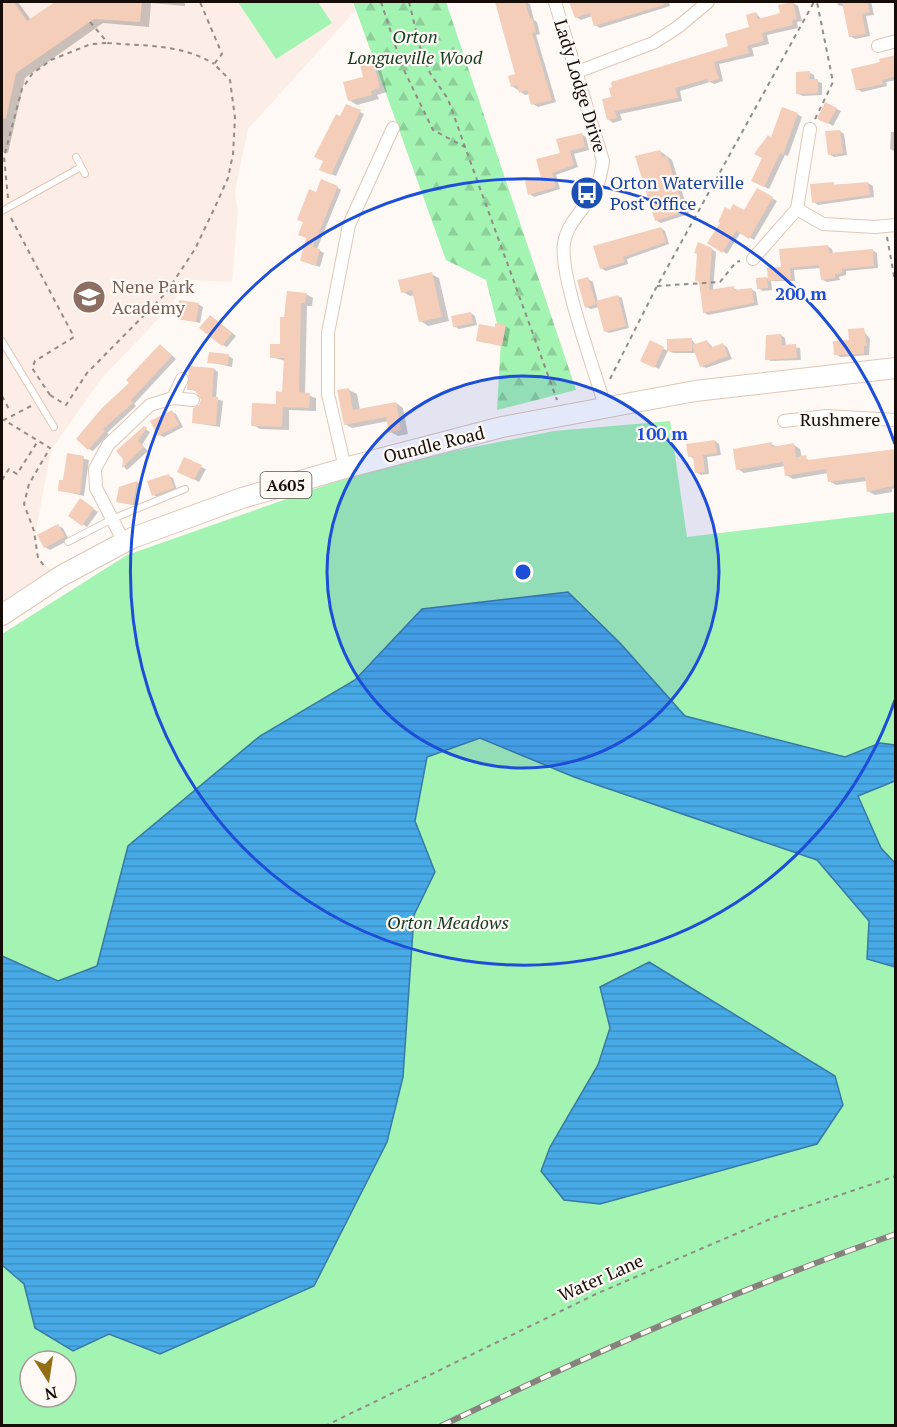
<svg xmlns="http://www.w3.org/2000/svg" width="897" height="1427" viewBox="0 0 897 1427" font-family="'PT Serif',serif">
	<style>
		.built { fill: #fceee6 }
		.green { fill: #a3f3b3; fill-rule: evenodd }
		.forest { fill: url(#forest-firs) }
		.water { fill: url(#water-rules); stroke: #387aa3; stroke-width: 1.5 }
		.shadow { fill: #0003 }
		.building { fill: #f4ceb9 }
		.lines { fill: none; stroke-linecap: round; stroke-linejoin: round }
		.lane-casing { stroke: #e0c6b6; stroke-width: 8 }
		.street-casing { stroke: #e0c6b6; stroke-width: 14 }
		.primary-casing { stroke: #e0c6b6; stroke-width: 22 }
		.path { stroke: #938b87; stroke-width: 2; stroke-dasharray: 4.5 4.5; stroke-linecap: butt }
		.lane { stroke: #fff; stroke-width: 6 }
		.street { stroke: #fff; stroke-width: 12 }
		.primary { stroke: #fff; stroke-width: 20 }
		.rail-casing { stroke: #89817d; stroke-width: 6 }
		.rail { stroke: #fff9f6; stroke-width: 4; stroke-dasharray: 11; stroke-linecap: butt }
		.ring { fill: none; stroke: #1d4ed8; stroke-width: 3 }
		.labels { text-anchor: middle; stroke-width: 4.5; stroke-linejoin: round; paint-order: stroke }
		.shield { fill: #fff9f6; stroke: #5c544f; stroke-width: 1.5 }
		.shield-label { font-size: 16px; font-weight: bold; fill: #160d08 }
		.park-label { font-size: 18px; font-style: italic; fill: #163a1f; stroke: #fff9f6 }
		.street-label { font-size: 18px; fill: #160d08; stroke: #fff9f6 }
		.transit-label { font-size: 18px; fill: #164399; stroke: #fff9f6; text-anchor: start }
		.education-label { font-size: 18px; fill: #785e54; stroke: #fff9f6; text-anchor: start }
		.centre { fill: #1d4ed8; stroke: #fff9f6; stroke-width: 3 }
		.ring-label { font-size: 18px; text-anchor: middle; font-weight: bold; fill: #1d4ed8; stroke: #fff9f6; stroke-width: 4.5; stroke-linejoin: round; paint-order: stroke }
	</style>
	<defs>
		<pattern id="forest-firs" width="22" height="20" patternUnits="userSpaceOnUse" patternTransform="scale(1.5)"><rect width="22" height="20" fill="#a3f3b3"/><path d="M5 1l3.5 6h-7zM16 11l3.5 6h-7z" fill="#8ccf98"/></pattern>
		<pattern id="water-rules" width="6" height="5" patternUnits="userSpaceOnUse" patternTransform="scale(1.5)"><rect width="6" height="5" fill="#47a9e6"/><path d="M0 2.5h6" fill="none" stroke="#3d90c4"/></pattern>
	</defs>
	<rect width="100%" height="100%" fill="#fff9f6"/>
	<!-- built -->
	<polygon class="built" points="2,2 353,2 355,11 248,129 235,192 238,211 232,282 191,280 165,312 102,378 51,450 36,530 38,556 44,565 54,571 2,602"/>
	<!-- green -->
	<g class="green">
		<polygon points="238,2 318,2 332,23 276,59"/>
		<path d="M670,421L687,537L895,512V1425L2,1426V634L127,555L383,465L554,431ZM30,1361H66V1397H30Z"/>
	</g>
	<!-- forest -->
	<polygon class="forest" points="353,2 446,2 576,390 497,410 501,339 486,280 446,260"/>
	<!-- water -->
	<g class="water">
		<polygon points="568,592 620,643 685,716 845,757 880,743 895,745 895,781 858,796 881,848 895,863 895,967 867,959 869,921 817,860 574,777 480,738 427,757 415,821 435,872 414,915 403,1077 387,1142 314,1286 160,1354 109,1334 73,1351 35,1328 24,1284 2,1265 2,956 58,981 97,966 128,846 260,736 355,680 422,609"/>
		<polygon points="649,962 835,1076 843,1105 817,1144 600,1204 564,1200 541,1171 550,1147 598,1065 610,1028 600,987"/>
	</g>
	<!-- shadow -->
	<g class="shadow">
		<polygon points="2,2 18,2 31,20 57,2 185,2 185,6 151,3 149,27 103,23 25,78 8,153 2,152"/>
		<polygon points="497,2 525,2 530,4 534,20 537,22 540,34 536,35 556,102 538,107 533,104 530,94 525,95 512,86 517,75"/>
		<polygon points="580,2 669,2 670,6 600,28 595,25 592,16 581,20 576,17 572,4"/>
		<polygon points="837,2 871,2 874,15 866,16 870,36 855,39 850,36 845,7 838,5"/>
		<polygon points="793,3 798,6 802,21 797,22 798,28 767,35 769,44 752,48 754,56 719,64 723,81 714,84 710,82 680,91 682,101 620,114 622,120 613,123 608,119 604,100 730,47 751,28 756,13 762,20 782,14"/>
		<polygon points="371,55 378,59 387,92 377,95 379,99 357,105 349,100 365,78"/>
		<polygon points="896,58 896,80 886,82 887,86 862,92 857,89"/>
		<polygon points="810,73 814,75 815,81 822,83 822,95 803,96 798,94"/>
		<polygon points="826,104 841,111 833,126 819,118"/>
		<polygon points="360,112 364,114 336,176 326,172 341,118"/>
		<polygon points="797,114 802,117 788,156 785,155 769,189 753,181 772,139"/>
		<polygon points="840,131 844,134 847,155 834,157 829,154"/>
		<polygon points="891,132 896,132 896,152 890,149"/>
		<polygon points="581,134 586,137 589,150 574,154 578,167 556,175 560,189 534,197 530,194"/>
		<polygon points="660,151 672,160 689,214 661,223 656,220"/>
		<polygon points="868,183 873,186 874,197 818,205 814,202 812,186"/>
		<polygon points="337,187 341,190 317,249 324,253 320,267 307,263 302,260"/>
		<polygon points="758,190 777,201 754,240 741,232 727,254 709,243 731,212 745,212"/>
		<polygon points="661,228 665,231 669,244 627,259 628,264 606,271 601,268"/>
		<polygon points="827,246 832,249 833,254 872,250 877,253 878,268 846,271 846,275 839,277 840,280 827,282 823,280 821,268 794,270 795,281 771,281 772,290 763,291 758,288 767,278 770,280 783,268"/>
		<polygon points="712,249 716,252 713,291 733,288 738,290 751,289 756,292 758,305 708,315 704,312 699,282 696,280"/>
		<polygon points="431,274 439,278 449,321 428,326 421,321 415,295 410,296 403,292"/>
		<polygon points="588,279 593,282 598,302 618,296 622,298 629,328 609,333 605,331 599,307 591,309 586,307"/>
		<polygon points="306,294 313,298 312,306 307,306 305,394 316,398 316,411 289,410 289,430 260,429 253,425 278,406 284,393 285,361 272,357 282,345 285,319"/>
		<polygon points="198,304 203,307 200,323 178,318"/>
		<polygon points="471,313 475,316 477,325 459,329 454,326"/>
		<polygon points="215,319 236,336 227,347 223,345"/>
		<polygon points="505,326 510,329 507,347 478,341 496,328"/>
		<polygon points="863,330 870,339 869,355 840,357 836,354"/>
		<polygon points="781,335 785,338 786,346 800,348 801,360 771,361 766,359"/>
		<polygon points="692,340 696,345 707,341 713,348 722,344 727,347 732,359 706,368 701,366 697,353 673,353 669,351"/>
		<polygon points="651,342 668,351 659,369 642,360"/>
		<polygon points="165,349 176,359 134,404 136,406 107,433 109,434 93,451 89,449 78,439"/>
		<polygon points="229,356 233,359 232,367 209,362"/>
		<polygon points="214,369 218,372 216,399 223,401 220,427 194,423 203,400 198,392 189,389"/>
		<polygon points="349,390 357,394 360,410 396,403 403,408 408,434 398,436 391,432 389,421 352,428 345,424"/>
		<polygon points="172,412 176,414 183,427 164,437 159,435"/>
		<polygon points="144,428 150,432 142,445 148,451 127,470 124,467 125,459"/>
		<polygon points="715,441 719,444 721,455 707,457 709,474 701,475 696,472 694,459 690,456"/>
		<polygon points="771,444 778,447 794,445 800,449 802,458 813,461 896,451 896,488 892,489 892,492 875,495 868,491 867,481 836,485 829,481 828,473 793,479 786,475 785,466 744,473 738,469"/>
		<polygon points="68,455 89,460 84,496 59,490 64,482"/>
		<polygon points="201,467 206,469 199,482 179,471"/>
		<polygon points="169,476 173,478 177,490 158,497 153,495"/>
		<polygon points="137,482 141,485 138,506 118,502 120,488"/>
		<polygon points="80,500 98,512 87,527 70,516"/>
		<polygon points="58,526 63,528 69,540 50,550 45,547"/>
	</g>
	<!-- building -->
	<g class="building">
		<polygon points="2,2 14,2 27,21 55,2 142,2 140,22 94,19 16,73 6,119 2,118"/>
		<polygon points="495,2 525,2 530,18 532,18 536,32 532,33 552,100 531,105 527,90 519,93 517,85 511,87 508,76 515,74"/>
		<polygon points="569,2 663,2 664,5 594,26 590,13 575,18"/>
		<polygon points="793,2 797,19 792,20 793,25 762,33 764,41 747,46 749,53 714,62 719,79 708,82 707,79 675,88 678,98 615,111 617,118 607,120 602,99 611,97 609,88 612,87 611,82 728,46 725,34 749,27 746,15 756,12 758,19 780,13 778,5"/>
		<polygon points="842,2 867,2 870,12 862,14 866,34 849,37"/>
		<polygon points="371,53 380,88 371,91 372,95 348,101 343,82 363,77 358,57"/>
		<polygon points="896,55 896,76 882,80 883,84 856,90 851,69 880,62 879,59"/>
		<polygon points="810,71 810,79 818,79 818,93 796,94 796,72"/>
		<polygon points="825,102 837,108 828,124 817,119"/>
		<polygon points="346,104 361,110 331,175 319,170 323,161 314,157 336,114 340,116"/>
		<polygon points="782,107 798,113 783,155 780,153 764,187 751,181 762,158 754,154 768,135 771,137"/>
		<polygon points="840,130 843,153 828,155 825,131"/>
		<polygon points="582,133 585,147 570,151 574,165 552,173 556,187 528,195 525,181 541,177 536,159 560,153 556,139"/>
		<polygon points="660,150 662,157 667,156 685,212 655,221 635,156"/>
		<polygon points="321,179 338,186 313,247 320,249 316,265 300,261 306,238 298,235 303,222 297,220 309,189 316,192"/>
		<polygon points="834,182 834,185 868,182 870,195 812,203 810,184"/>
		<polygon points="757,188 773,197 749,239 736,231 722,253 707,243 720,223 718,222 725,207 730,210 733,204 744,210"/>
		<polygon points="661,227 666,242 623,257 625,262 600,269 593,246"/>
		<polygon points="698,242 712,248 709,290 734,286 734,290 752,288 754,303 703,313 699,281 695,281 697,254 694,253"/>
		<polygon points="828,245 829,253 873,249 874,266 842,269 842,273 835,274 835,278 821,280 819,265 790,268 791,279 768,281 767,268 781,267 779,249"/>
		<polygon points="432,272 442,317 419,322 412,290 401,293 398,280"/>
		<polygon points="588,277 596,304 585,308 577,280"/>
		<polygon points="767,277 768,288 757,289 756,278"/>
		<polygon points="287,291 307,293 305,303 301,303 299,392 310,393 309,408 283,407 282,427 251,426 252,403 276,404 276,391 282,392 284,358 270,358 270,344 280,344 280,317 284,317"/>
		<polygon points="618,295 626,326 604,332 596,301"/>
		<polygon points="179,300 199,303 196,322 176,319"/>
		<polygon points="471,312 473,323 453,327 451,316"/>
		<polygon points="210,315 232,333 222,346 199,328"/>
		<polygon points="495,323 506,325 502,346 476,341 479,324 495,327"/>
		<polygon points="864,328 867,346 864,346 864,354 834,355 833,341 849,340 848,329"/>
		<polygon points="781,334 782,345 796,344 797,358 765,360 766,335"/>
		<polygon points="692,338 692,351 667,351 667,339"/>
		<polygon points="650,340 664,347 654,368 640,361"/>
		<polygon points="707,340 710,348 723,343 728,356 700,367 692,345"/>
		<polygon points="160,344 172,356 131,400 133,403 103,429 105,431 88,450 76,439 102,408 129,383 126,380"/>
		<polygon points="209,352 229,354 228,365 207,363"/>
		<polygon points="189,366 214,368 212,397 218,397 216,425 192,423 193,408 199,405 201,400 195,390 187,390"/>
		<polygon points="349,388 353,410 396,402 401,430 389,433 386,417 344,425 337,390"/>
		<polygon points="172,410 179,425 158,436 150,421"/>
		<polygon points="144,426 147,428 138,441 144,447 122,468 123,459 116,451"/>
		<polygon points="715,440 717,453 703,455 705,472 695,473 693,456 688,457 686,444"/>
		<polygon points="772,442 772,447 794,443 796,457 806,455 807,460 896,449 896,485 867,492 865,477 828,482 826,469 785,476 783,462 736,470 733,449"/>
		<polygon points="67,453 84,456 80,494 58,491 59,480 63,480"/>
		<polygon points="184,457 202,465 194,480 177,472"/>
		<polygon points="169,474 174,488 152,496 147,481"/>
		<polygon points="137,481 133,505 116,502 119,487"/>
		<polygon points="80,498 94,508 82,526 68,516"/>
		<polygon points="58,524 65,537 44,548 37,535"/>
	</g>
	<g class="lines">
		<!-- lane casing -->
		<g class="lane-casing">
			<g id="lane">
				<polyline points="76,157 85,174"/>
				<polyline points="2,211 81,167"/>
				<polyline points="2,341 54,427"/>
				<polyline points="68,542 112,519 185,489"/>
			</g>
		</g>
		<!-- street casing -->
		<g class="street-casing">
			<g id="street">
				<path d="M555,2L603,161C601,173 599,185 592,196C582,211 567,224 564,243C559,276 595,370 605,407"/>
				<polyline points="878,46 896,41"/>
				<polyline points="577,72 653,43 678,27 708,2"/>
				<polyline points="797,209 823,224 875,227 896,225"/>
				<polyline points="753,259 797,209 810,129"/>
				<polyline points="173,398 182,379"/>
				<polyline points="784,421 826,416 896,420"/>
				<polyline points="345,468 328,394 328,333 349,225 393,128"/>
				<polyline points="124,542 96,488 95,469 108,445 150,405 173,398 193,400"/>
			</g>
		</g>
		<!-- primary casing -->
		<g class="primary-casing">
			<polyline id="primary" points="2,615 61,576 132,538 242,498 345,468 502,427 695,391 896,368"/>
		</g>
		<!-- path -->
		<g class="path">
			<polyline points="381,2 402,66 433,130 465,147 557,400"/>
			<polyline points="409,2 421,51 430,73 448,99 465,147"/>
			<path d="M90,22L108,43C145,46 182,44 214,64"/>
			<polyline points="815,119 833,82 817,2"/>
			<polyline points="8,198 4,157 22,89 32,74 51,60 91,44 108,43"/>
			<polyline points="11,218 74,337 35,361 32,368 50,395 46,397"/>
			<polyline points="887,237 896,287"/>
			<polyline points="657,286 720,282 736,262 740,261"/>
			<polyline points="610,379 656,288 814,2"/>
			<polyline points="50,395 66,405 87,373 166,293 195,249 215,207 228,178 233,154 235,118 230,80 214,64 222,54 200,2"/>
			<polyline points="2,396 10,411"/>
			<polyline points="31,406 4,420 50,448 29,484 24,504 34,531 38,558 45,567"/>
			<polyline points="2,480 9,469 17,474 38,441"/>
			<polyline points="325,1426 596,1294 775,1217 896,1176"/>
		</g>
		<!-- lane -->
		<use href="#lane" class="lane"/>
		<!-- street -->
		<use href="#street" class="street"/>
		<!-- primary -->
		<use href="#primary" class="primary"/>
		<!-- rail casing -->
		<g class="rail-casing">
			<path id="rail" d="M441,1426C590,1354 740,1288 896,1234"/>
		</g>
		<!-- rail -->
		<use href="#rail" class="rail"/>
	</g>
	<!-- distance rings -->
	<circle cx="523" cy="572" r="196" fill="#1d4ed8" fill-opacity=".12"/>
	<g class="ring">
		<circle cx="523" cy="572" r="196"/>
		<path d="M895 700A393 393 0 1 1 895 444"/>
	</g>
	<!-- icons -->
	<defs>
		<g id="bus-disc" transform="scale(1.725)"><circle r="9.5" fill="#1a4fb4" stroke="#fff9f6"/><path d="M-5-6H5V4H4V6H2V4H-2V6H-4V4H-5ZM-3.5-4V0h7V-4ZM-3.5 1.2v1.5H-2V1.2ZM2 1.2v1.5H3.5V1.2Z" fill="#fff"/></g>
		<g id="school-disc" transform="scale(1.725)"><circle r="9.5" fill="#8d6e63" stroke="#fff9f6"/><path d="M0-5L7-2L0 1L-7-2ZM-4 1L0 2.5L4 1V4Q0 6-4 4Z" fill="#fff"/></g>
	</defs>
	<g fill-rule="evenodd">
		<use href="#bus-disc" x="587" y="193"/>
		<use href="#school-disc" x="89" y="297"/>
	</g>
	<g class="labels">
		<!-- shield labels -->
		<rect class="shield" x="260.5" y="472" width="51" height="26" rx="4.5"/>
		<g class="shield-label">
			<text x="286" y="491">A605</text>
		</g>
		<!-- park labels -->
		<g class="park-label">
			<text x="415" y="43">Orton<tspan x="415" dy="21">Longueville Wood</tspan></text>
			<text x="448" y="929">Orton Meadows</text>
		</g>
		<!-- street labels -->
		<g class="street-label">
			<text transform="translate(580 86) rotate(73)" y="6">Lady Lodge Drive</text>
			<text x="840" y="426">Rushmere</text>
			<text transform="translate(434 445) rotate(-14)" y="6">Oundle Road</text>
			<text transform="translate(601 1278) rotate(-24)" y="6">Water Lane</text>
		</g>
		<!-- transit labels -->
		<g class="transit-label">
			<text x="610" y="189">Orton Waterville<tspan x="610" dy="21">Post Office</tspan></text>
		</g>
		<!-- education labels -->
		<g class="education-label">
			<text x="112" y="293">Nene Park<tspan x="112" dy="21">Academy</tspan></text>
		</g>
	</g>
	<circle cx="523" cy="572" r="9" class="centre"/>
	<g class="ring-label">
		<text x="801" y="300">200 m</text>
		<text x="662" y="440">100 m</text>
	</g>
	<!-- border -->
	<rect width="897" height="1427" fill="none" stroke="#160d08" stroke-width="6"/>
	<!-- north arrow -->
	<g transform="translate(48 1379) rotate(168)"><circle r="28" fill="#fff9f6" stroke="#a29b97" stroke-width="1.5"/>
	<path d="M0-4.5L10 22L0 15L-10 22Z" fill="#926d14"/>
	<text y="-9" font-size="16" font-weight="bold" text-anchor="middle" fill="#160d08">N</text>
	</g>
</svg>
